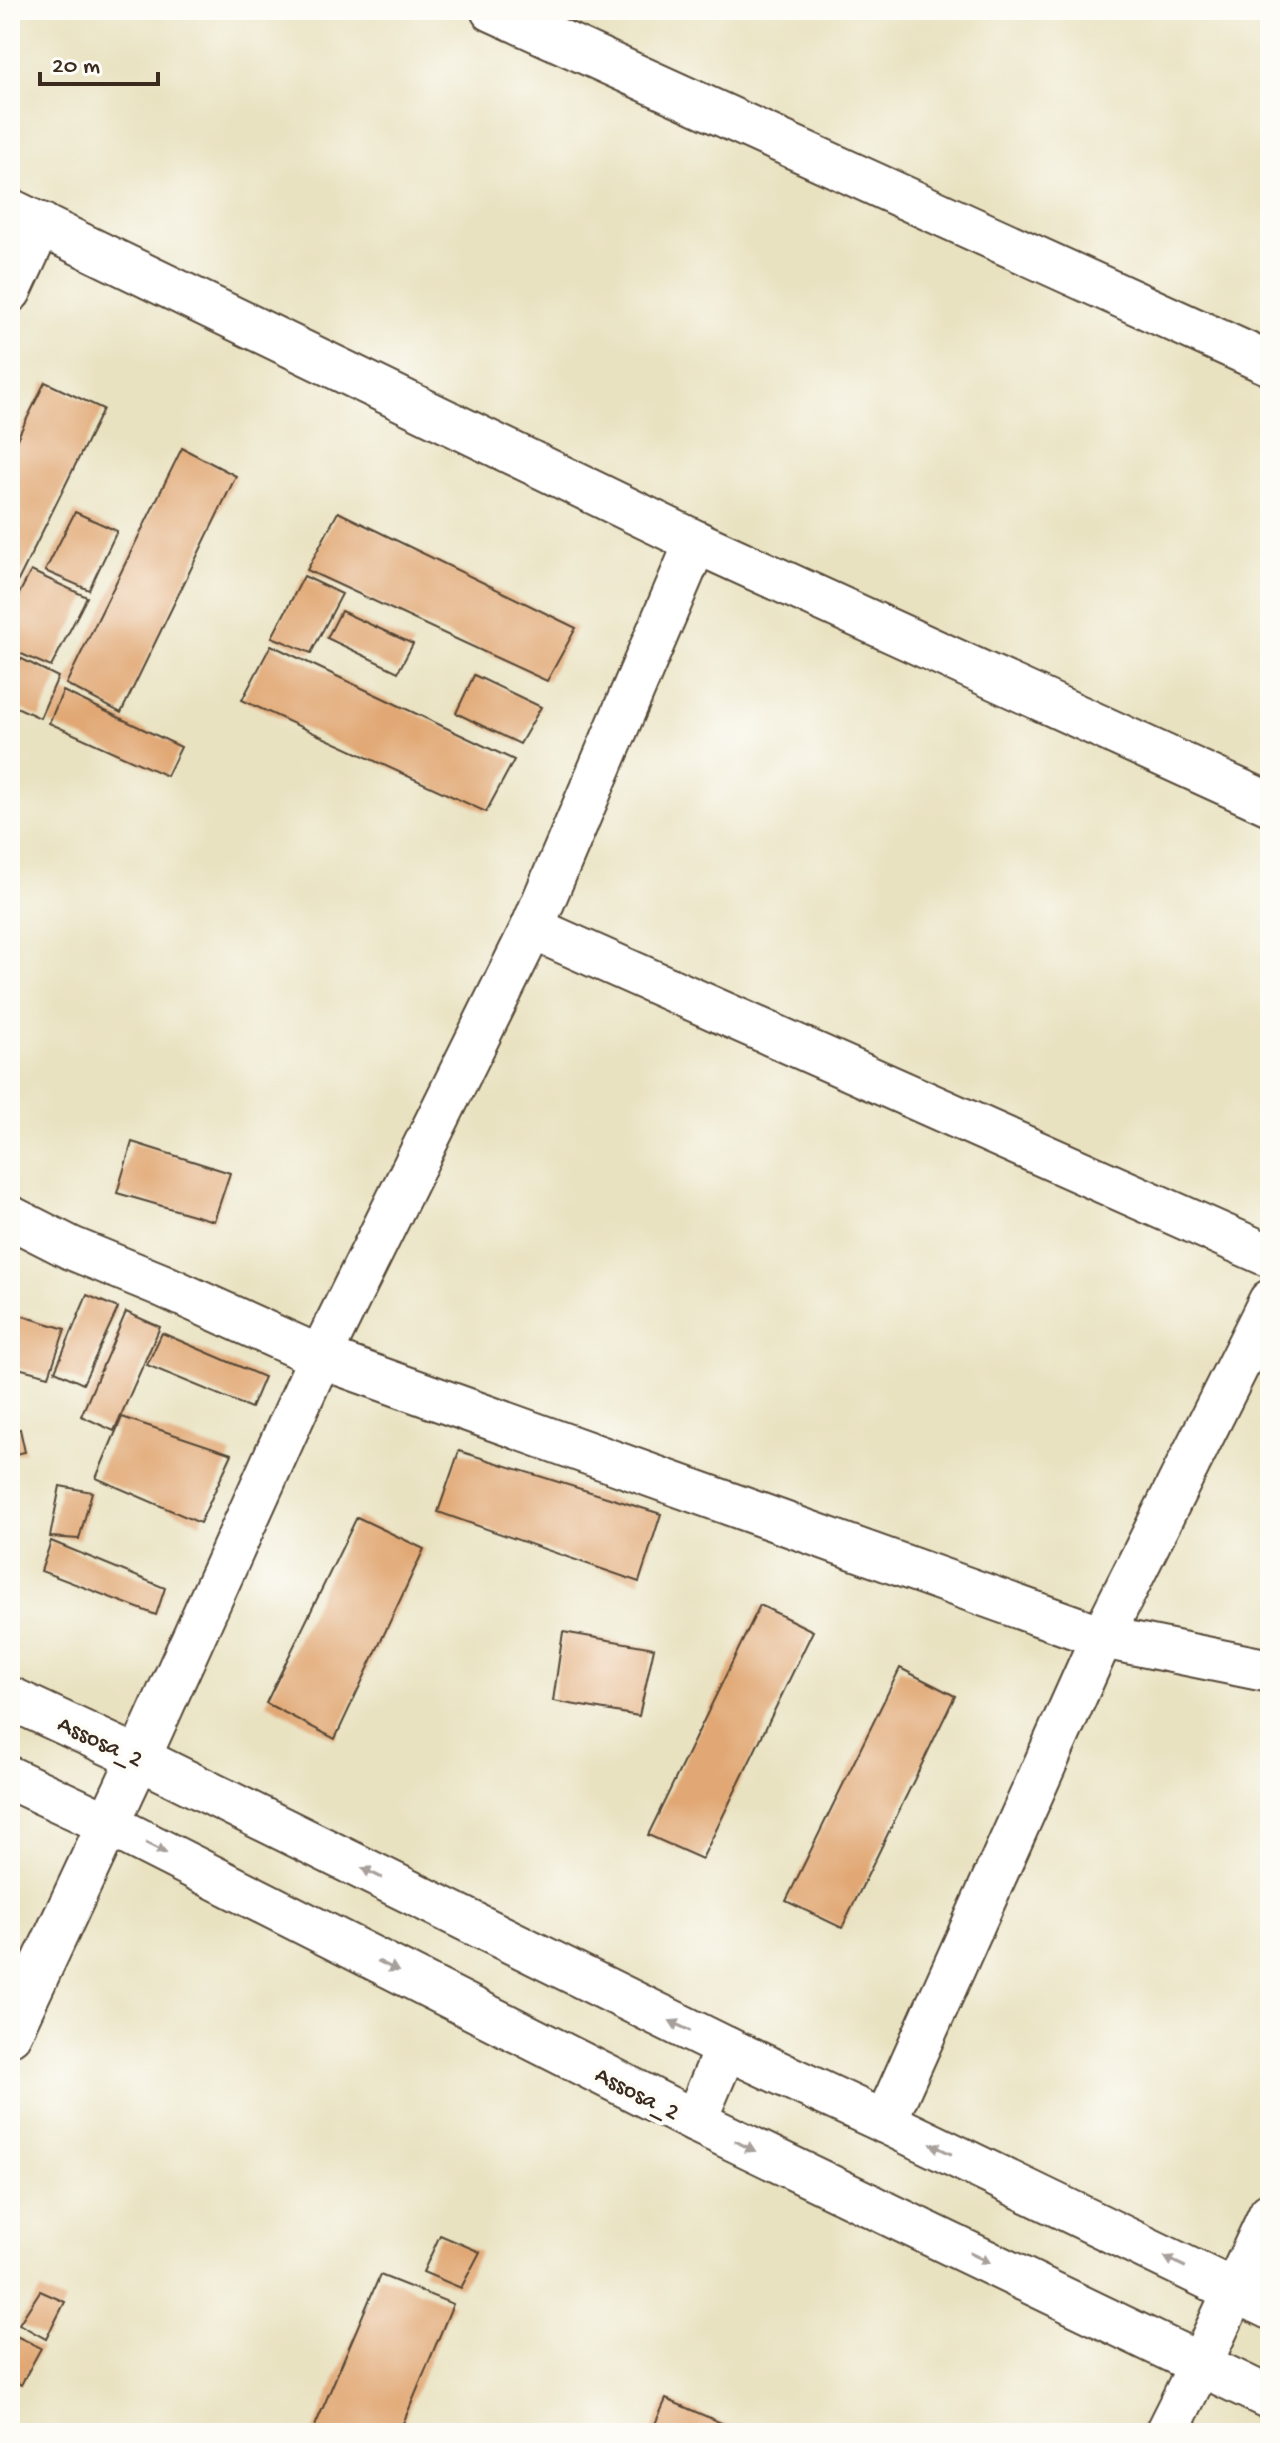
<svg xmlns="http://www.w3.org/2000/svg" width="1280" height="2443" viewBox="0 0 1280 2443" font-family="'Gochi Hand',sans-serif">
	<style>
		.building { fill: #e1a875 }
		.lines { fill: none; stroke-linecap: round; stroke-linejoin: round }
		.minor-casing { stroke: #554636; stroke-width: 46 }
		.minor { stroke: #fff; stroke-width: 42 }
		.oneway { fill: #a79f9a }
		.labels { text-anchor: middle; stroke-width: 8; stroke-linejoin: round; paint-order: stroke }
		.street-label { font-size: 24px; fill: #3b2a1e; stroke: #fdfcf7 }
	</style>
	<rect width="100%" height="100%" fill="#fdfcf7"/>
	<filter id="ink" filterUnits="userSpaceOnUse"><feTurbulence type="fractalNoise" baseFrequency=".0125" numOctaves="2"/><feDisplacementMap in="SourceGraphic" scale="16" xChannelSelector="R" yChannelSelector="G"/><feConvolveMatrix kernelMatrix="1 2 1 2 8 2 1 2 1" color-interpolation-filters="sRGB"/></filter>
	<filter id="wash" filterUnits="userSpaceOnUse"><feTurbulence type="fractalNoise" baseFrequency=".006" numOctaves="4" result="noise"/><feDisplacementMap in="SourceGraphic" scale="32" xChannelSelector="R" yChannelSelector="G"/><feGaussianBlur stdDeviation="1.8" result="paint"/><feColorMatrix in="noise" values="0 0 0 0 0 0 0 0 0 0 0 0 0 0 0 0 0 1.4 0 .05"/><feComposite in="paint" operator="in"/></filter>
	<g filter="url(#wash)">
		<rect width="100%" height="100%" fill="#e9e2c1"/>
		<g id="blocks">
			<!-- building -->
			<g class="building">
				<polygon points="45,382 103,409 10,597 10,453"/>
				<polygon points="182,448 236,476 121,713 66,684"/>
				<polygon points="75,512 117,531 89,590 45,571"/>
				<polygon points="338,512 576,628 547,681 307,570"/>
				<polygon points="31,571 87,597 51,667 10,649 10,611"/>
				<polygon points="304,576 342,594 311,653 272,637"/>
				<polygon points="341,611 413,644 398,672 327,638"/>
				<polygon points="271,645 514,760 486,812 242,700"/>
				<polygon points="10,653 58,677 40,718 10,704"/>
				<polygon points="474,675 541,707 520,744 456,713"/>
				<polygon points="63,691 181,747 167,776 49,723"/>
				<polygon points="132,1142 230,1173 214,1221 117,1193"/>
				<polygon points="87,1295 118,1308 83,1384 55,1371"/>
				<polygon points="10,1312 65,1329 49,1376 10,1366"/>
				<polygon points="126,1312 160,1327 114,1431 81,1416"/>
				<polygon points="162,1333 264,1377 251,1408 147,1365"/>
				<polygon points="122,1417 232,1454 200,1523 96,1478"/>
				<polygon points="20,1429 25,1452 10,1455 10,1431"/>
				<polygon points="459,1451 661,1514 639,1582 438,1512"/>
				<polygon points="60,1486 92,1492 79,1539 50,1537"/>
				<polygon points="357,1517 424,1549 335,1739 266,1703"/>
				<polygon points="51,1541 165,1588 156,1615 41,1571"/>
				<polygon points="760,1605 813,1631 702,1859 648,1835"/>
				<polygon points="563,1632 654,1648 639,1716 553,1701"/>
				<polygon points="900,1668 955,1696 842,1928 786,1901"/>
				<polygon points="440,2235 480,2252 461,2288 423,2272"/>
				<polygon points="380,2275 453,2304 399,2433 312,2433"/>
				<polygon points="40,2291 65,2302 46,2339 19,2324"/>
				<polygon points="12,2334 41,2348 21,2385 10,2379"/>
				<polygon points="666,2399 733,2428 731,2433 651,2433"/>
			</g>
		</g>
	</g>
	<g filter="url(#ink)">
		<use href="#blocks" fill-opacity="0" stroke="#554636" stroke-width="2"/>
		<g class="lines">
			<!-- minor casing -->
			<g class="minor-casing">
				<g id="minor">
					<polyline points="492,10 1270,364"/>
					<polyline points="10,210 696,542 1270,804"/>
					<polyline points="10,291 41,224"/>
					<polyline points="532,928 1270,1256"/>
					<polyline points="10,1217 71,1248 159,1284 320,1357 1102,1637 1270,1671"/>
					<polyline points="10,1698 139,1758 726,2048 885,2122 1270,2308"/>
					<polyline points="10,1778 108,1824 695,2121 1270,2398"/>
					<polyline points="10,2034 139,1758 320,1357 532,928 696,542"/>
					<polyline points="695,2121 726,2048"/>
					<polyline points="885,2122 1102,1637 1270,1301"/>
					<polyline points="1166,2433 1200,2365 1270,2214"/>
				</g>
			</g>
			<!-- minor -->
			<use href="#minor" class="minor"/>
		</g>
		<!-- one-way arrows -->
		<defs><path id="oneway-solid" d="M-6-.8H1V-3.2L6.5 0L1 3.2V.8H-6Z" transform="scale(2)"/></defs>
		<g class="oneway">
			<use href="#oneway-solid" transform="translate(156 1848) rotate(27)"/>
			<use href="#oneway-solid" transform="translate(372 1873) rotate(-154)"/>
			<use href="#oneway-solid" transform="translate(388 1966) rotate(27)"/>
			<use href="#oneway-solid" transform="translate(680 2026) rotate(-154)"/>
			<use href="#oneway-solid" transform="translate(745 2146) rotate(26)"/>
			<use href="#oneway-solid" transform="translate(941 2149) rotate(-154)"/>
			<use href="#oneway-solid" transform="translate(980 2258) rotate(26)"/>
			<use href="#oneway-solid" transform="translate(1175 2262) rotate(-154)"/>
		</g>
	</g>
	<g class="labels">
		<!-- street labels -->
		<g class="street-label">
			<text transform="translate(101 1740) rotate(25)" y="8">Assosa_2</text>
			<text transform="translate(638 2092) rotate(27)" y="8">Assosa_2</text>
		</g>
	</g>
	<!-- margin -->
	<rect width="1280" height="2443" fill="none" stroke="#fdfcf7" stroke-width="40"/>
	<!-- scale -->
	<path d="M40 72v12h118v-12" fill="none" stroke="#3b2a1e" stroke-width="4"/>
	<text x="52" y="72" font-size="24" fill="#3b2a1e" stroke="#fdfcf7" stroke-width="6" paint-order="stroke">20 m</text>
</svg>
